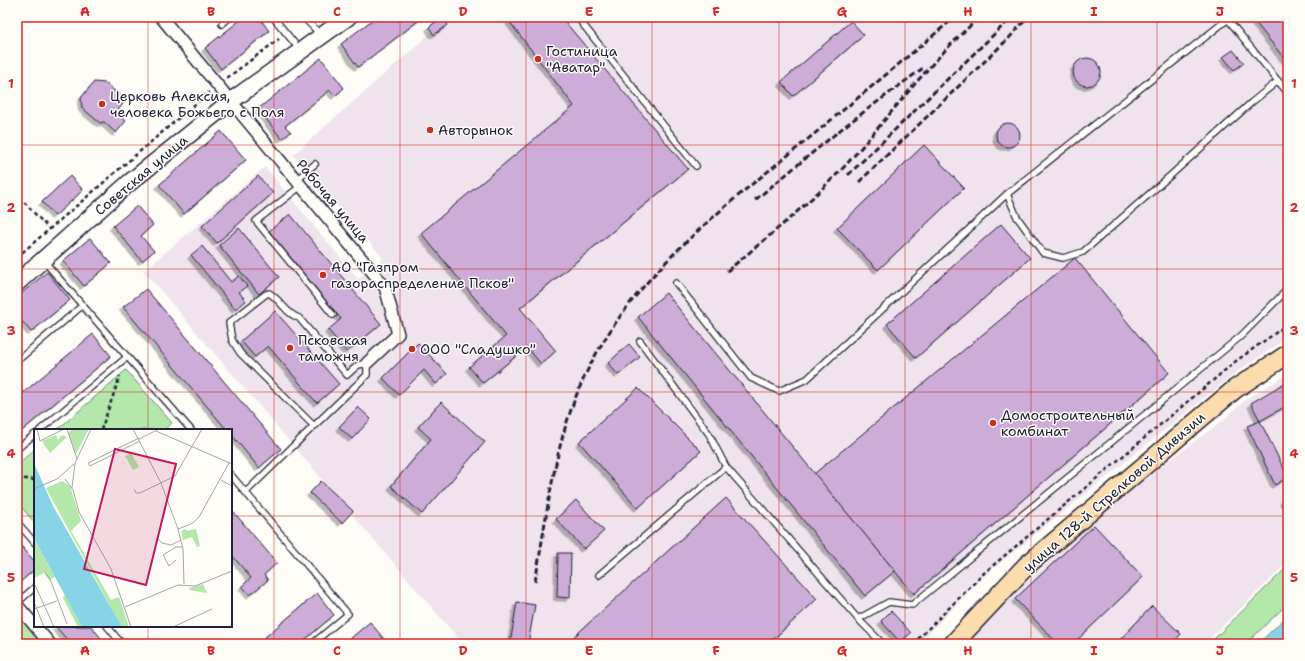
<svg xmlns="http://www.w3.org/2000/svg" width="1305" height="661" viewBox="0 0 1305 661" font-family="'Shantell Sans',sans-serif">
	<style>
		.built { fill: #efe4ed }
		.green { fill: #b3e8aa; stroke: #6a8572 }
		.water { fill: #86d4e5; stroke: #5e8da1 }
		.building { fill: #cdacd7; stroke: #22223b; filter: url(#shadow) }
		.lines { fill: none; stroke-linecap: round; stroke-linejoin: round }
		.lane-casing { stroke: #22223b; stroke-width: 8 }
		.street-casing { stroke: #22223b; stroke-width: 14 }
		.secondary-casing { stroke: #22223b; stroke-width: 19 }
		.primary-casing { stroke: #22223b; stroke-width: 21 }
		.path { stroke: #22223b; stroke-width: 2.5; stroke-dasharray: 4 3; stroke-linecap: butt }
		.lane { stroke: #fdfcf7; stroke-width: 5.5 }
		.street { stroke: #fdfcf7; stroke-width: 11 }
		.secondary { stroke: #fdfcf7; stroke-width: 16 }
		.primary { stroke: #fcdcac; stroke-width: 18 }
		.rail { stroke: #22223b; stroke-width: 3; stroke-dasharray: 6 3; stroke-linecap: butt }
		.grid { fill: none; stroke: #d62828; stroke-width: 1; stroke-opacity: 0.55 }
		.poi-dot { fill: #c8321e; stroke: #fdfcf7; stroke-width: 1.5 }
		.labels { text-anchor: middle; stroke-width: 3; stroke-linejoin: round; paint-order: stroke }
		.poi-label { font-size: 14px; fill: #22223b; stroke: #fdfcf7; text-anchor: start }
		.street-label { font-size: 14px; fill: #22223b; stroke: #fdfcf7 }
		.inset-road { fill: none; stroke: #a5a5ac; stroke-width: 1 }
		.view { fill: #c2185b; fill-opacity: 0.15; stroke: #c2185b; stroke-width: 2 }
		.inset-edge { fill: none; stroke: #22223b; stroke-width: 2 }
		.neatline { fill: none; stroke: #d62828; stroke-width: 1.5 }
		.grid-label { font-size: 13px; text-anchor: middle; font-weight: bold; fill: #d62828 }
	</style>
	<defs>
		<filter id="shadow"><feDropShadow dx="-3.5" dy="3.5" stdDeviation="0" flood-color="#0004"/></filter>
	</defs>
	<rect width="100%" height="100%" fill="#fdfcf7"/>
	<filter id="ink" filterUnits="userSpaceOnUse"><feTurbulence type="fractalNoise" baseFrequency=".025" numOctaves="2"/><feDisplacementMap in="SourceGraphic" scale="8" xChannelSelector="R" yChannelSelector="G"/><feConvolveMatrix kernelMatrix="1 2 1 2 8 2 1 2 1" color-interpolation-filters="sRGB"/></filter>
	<g filter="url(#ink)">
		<!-- built -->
		<g class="built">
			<polygon points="449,17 1288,17 1288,338 1238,371 985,575 918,644 463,644 144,271 265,167 358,279 383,258 293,155"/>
			<polygon points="1288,374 1288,562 1204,644 966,644 1011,597 1108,507 1227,417 1246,399"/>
		</g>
		<!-- green -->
		<g class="green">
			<polygon points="126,370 172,423 164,430 57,430"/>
			<polygon points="35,449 35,523 17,502 17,465"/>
			<polygon points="1288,566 1288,603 1246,644 1209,644"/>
			<polygon points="17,614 43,644 17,644"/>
		</g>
		<!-- water -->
		<polygon class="water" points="1288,615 1288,644 1258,644"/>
		<!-- building -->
		<g class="building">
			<polygon points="244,17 259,17 269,31 221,69 205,48"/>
			<polygon points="376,17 421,17 422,18 358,67 341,44"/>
			<polygon points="442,17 448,25 434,35 429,27"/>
			<polygon points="515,17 561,17 688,169 520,308 556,351 541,364 527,347 483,383 469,367 506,336 421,233 574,106 509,21"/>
			<polygon points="1251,17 1288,17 1288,63"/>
			<polygon points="851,21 864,35 793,96 781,82"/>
			<polygon points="1233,50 1244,63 1234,70 1223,57"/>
			<circle cx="1087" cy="72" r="14"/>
			<polygon points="321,58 344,88 335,96 330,90 285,126 291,132 282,139 258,109"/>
			<polygon points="94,82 105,83 126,100 116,113 126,121 116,133 104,122 100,123 82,108 81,98"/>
			<circle cx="1008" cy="135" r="12"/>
			<polygon points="221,131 246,160 184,214 159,185"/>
			<polygon points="924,145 964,188 878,270 837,228"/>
			<polygon points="70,176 83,190 55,216 42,202"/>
			<polygon points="258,176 273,193 217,243 202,226"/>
			<polygon points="137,206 153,225 141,236 154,251 142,261 113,226"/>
			<polygon points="290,214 381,324 347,352 328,330 341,319 269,231"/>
			<polygon points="1001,224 1030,258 916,358 887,324"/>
			<polygon points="239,228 279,277 259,294 219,245"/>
			<polygon points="17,237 22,243 17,247"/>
			<polygon points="90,238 111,263 84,286 63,261"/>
			<polygon points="202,246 231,282 239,276 247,286 239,292 246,301 235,309 191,255"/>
			<polygon points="1075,258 1169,373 914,594 814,474"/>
			<polygon points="47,272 70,300 31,332 17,315 17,297"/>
			<polygon points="146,289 281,449 259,468 231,434 231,430 227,430 123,307"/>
			<polygon points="666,293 895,571 865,596 638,317"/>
			<polygon points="275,311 339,384 317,403 268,346 255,357 241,341"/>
			<polygon points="93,334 111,356 17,435 17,398"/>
			<polygon points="418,343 447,374 436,384 424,370 399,395 383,378"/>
			<polygon points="629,344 640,357 618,375 608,363"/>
			<polygon points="1288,381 1288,405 1260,421 1251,403"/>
			<polygon points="638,388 701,451 638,508 579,442"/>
			<polygon points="441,402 485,442 422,514 391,486 431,439 418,427"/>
			<polygon points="358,407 371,419 352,439 339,427"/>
			<polygon points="1260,421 1288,477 1275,485 1247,426"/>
			<polygon points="321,481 353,511 342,523 310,493"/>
			<polygon points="1288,497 1288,507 1283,501"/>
			<polygon points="726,498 817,599 768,644 566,644"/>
			<polygon points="576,500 604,531 584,549 556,519"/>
			<polygon points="231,509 277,563 264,575 268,580 250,595 242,586 251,578 231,554"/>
			<polygon points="1094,525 1143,577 1073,644 1058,644 1015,599"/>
			<polygon points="17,541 35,562 35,569 19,583 17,581"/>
			<polygon points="558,553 571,553 570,598 557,597"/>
			<polygon points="317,593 334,615 300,644 257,644"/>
			<polygon points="517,602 535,605 528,644 510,644"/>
			<polygon points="1152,606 1181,634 1172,644 1116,644"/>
			<polygon points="891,611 911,633 900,642 881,621"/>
			<polygon points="370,622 388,644 356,644 351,638"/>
			<polygon points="55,626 91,626 106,644 71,644"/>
		</g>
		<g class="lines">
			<!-- lane casing -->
			<g class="lane-casing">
				<g id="lane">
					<polyline points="273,17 300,50"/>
					<polyline points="303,17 321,35"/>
					<polyline points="577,17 696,166"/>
					<polyline points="222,24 230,17"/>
					<polyline points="1278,81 1288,93"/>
					<polyline points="296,180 315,164"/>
					<polyline points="301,186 256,221 333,315"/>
					<polyline points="1007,194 1017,217 1043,253 1063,258 1083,252 1171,175 1252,102 1278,81 1226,17"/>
					<polyline points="43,260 191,430"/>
					<polyline points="676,283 751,378 779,391 807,379 1007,194 1228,19"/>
					<polyline points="640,341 709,434 726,467"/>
					<polyline points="17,361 83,305"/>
					<polyline points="40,430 127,357"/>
					<polyline points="17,449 35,434"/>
					<polyline points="231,475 348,614 312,644"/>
					<path d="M246,492C286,453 326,414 367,375V363L358,365L347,375L299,318C286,314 281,300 269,293L266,294L229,323L232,340L240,353L314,426"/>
					<polyline points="17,522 35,543"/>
					<polyline points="599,575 726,467 858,619 883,644"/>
					<polyline points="17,603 35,587"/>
					<polyline points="858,619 889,602 912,605 1241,336 1288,289"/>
					<polyline points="107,626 122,644"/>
				</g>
			</g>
			<!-- street casing -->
			<g class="street-casing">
				<g id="street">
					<polyline points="161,17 385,287 398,334 367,363"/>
					<polyline points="17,605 35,626"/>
					<polyline points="35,626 50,644"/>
				</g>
			</g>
			<!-- secondary casing -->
			<g class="secondary-casing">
				<polyline id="secondary" points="17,283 129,183 231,101 348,17"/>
			</g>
			<!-- primary casing -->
			<g class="primary-casing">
				<polyline id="primary" points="953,644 1027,565 1235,389 1288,354"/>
			</g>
			<!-- path -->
			<g class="path">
				<polyline points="227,78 279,39"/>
				<polyline points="17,201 25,203 50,230"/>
				<polyline points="17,257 209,92"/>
				<polyline points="101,430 120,376"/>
				<polyline points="17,478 35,480"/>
				<polyline points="913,644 984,573 1236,361 1288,324"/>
			</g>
			<!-- lane -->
			<use href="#lane" class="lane"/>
			<!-- street -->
			<use href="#street" class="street"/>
			<!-- secondary -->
			<use href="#secondary" class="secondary"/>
			<!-- primary -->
			<use href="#primary" class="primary"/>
			<!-- rail -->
			<g class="rail">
				<polyline points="848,175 1012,17"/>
				<polyline points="859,182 1010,37 1028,17"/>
				<polyline points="755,200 845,126 923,68"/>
				<path d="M727,271C767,238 807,205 843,168C889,118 928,62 980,17"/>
				<path d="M535,582C547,517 553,450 579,389C623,284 716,213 802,144C853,102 904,60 955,17"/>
			</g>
		</g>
	</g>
	<!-- grid -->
	<path class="grid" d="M148,17V430M274,17V644M400,17V644M526,17V644M652,17V644M779,17V644M905,17V644M1031,17V644M1157,17V644M17,145H1288M17,269H1288M17,392H1288M17,516H35M231,516H1288M148,626V644"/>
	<!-- markers -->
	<g class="poi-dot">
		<circle cx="538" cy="59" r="4"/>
		<circle cx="102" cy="104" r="4"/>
		<circle cx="430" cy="130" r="4"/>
		<circle cx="323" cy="275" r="4"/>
		<circle cx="290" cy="348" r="4"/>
		<circle cx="412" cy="349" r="4"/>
		<circle cx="993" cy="423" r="4"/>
	</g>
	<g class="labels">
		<!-- poi labels -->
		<g class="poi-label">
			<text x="546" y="56">Гостиница<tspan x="546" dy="16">"Аватар"</tspan></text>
			<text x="110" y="101">Церковь Алексия,<tspan x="110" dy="16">человека Божьего с Поля</tspan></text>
			<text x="438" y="135">Авторынок</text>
			<text x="331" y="272">АО "Газпром<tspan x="331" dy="16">газораспределение Псков"</tspan></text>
			<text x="298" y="345">Псковская<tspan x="298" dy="16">таможня</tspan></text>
			<text x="420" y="354">ООО "Сладушко"</text>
			<text x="1001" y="420">Домостроительный<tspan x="1001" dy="16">комбинат</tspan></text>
		</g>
		<!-- street labels -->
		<g class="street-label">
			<text transform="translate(141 175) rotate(-40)" y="5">Советская улица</text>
			<text transform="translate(333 201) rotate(50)" y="5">Рабочая улица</text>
			<text transform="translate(1114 492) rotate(-41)" y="5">улица 128-й Стрелковой Дивизии</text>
		</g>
	</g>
	<!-- overview -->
	<g transform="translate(34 429)">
		<rect width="198" height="198" fill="#fdfcf7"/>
		<path d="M38,0H55L42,25L34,4ZM22,6L24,11L28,6L33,8L16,24L8,12ZM97,24L105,38L99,41L91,27ZM28,52L36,57L47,92L37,102L77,171L85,168L95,198L87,197L12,59ZM151,100L153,102L162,100L166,117L163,118L158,108L149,111L147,102ZM0,109L16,139L21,148L15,151L10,144L0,149ZM169,155L173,164L155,161V159ZM31,166L48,198H44L29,169Z" fill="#b3e8aa"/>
		<path d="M0,34L19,77L88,198H48L0,109Z" fill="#86d4e5"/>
		<path class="inset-road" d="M3,0L6,12L30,0M33,0L43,30M99,0L127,54L144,100L149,120L150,155M122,2L198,35M105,9L54,34L56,37L106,12M105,10L125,0M31,50L39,61L45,83L77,140L97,198M187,51L198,57M38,59L41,34L57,0M0,60L23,50L40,35M100,60L102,64H106L141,47L168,0M144,100L159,94L165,88L195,34M124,110L128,114L137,116L147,111M142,131L135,137L129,126L142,118H148M11,143L16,150L33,195M1,156L20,198M0,173L10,198M91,178L144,156L161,157L198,142M0,180L23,172M139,198L178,180"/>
		<path class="view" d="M81,20L142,35L112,156L50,140Z"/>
		<rect width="198" height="198" class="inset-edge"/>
	</g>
	<!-- margin -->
	<rect width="1305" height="661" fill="none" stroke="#fdfcf7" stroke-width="44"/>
	<rect x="22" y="22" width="1261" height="617" class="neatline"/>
	<g class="grid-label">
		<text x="85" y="16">A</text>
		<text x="211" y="16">B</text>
		<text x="337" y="16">C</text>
		<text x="463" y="16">D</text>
		<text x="589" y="16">E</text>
		<text x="716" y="16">F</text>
		<text x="842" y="16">G</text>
		<text x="968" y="16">H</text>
		<text x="1094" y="16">I</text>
		<text x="1220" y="16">J</text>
		<text x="11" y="88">1</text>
		<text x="1294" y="88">1</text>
		<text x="11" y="212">2</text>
		<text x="1294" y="212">2</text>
		<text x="11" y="335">3</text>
		<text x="1294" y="335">3</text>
		<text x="11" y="458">4</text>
		<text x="1294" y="458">4</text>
		<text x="11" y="582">5</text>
		<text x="1294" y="582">5</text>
		<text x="85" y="655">A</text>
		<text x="211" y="655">B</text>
		<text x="337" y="655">C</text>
		<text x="463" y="655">D</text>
		<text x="589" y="655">E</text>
		<text x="716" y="655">F</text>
		<text x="842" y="655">G</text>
		<text x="968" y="655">H</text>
		<text x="1094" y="655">I</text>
		<text x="1220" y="655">J</text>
	</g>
</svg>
